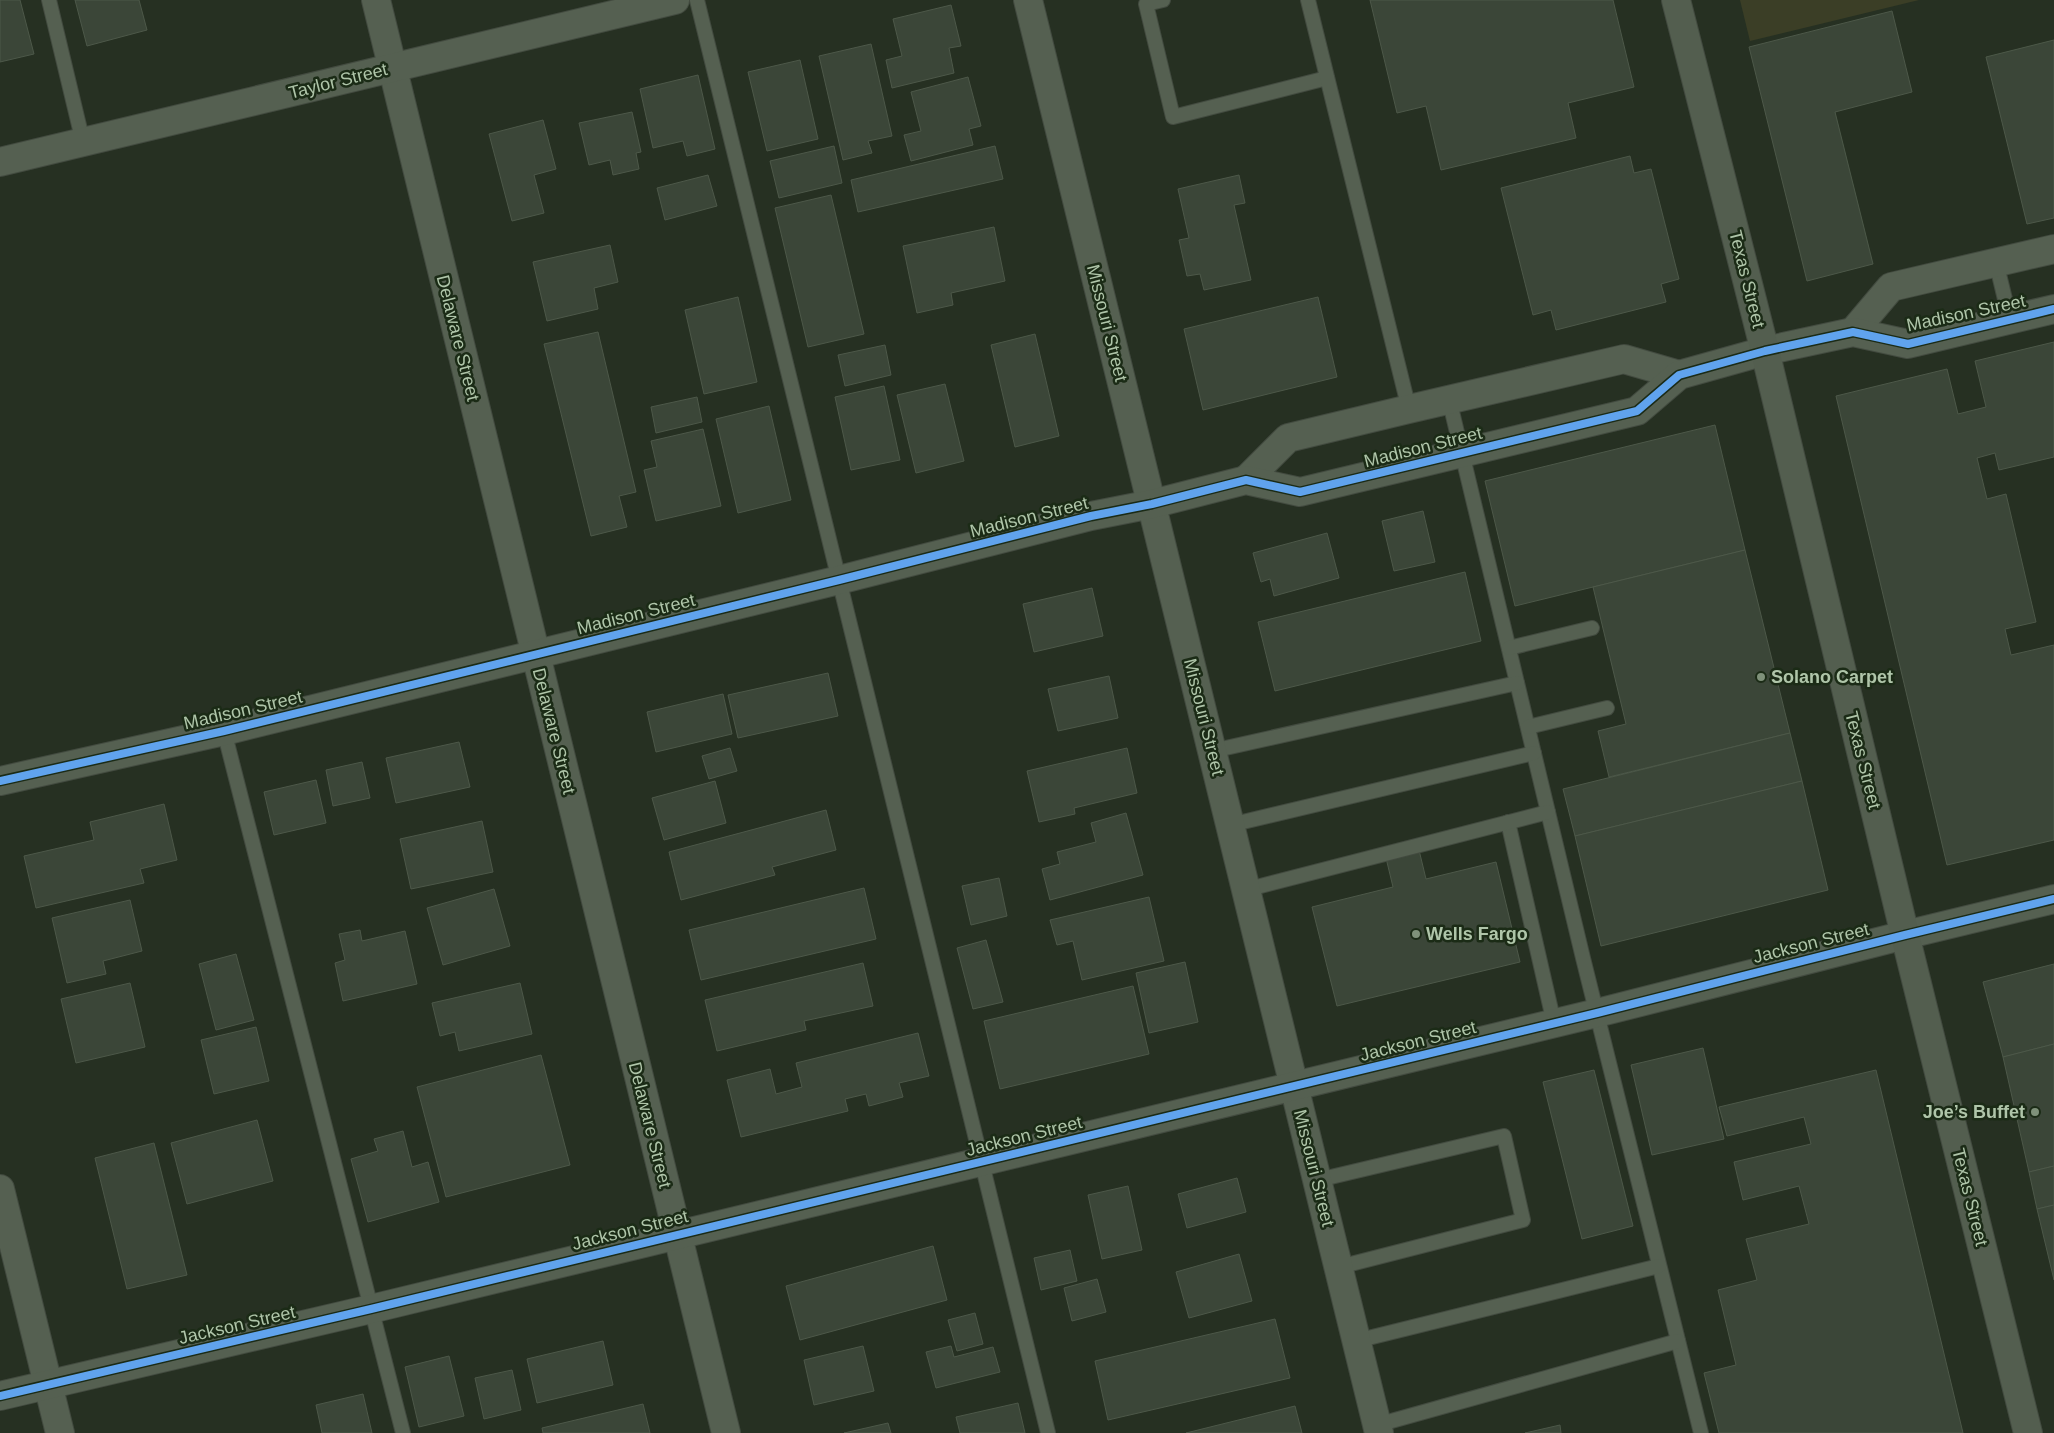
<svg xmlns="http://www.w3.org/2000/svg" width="2054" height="1433" viewBox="0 0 2054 1433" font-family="Arial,sans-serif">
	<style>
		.green { fill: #3b3e26 }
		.building { fill: #3b4638; stroke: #4d5849 }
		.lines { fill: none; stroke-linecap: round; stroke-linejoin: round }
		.service-casing { stroke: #434b40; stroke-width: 16 }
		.minor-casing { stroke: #434b40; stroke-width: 30 }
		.tertiary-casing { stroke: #434b40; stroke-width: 30 }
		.secondary-casing { stroke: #434b40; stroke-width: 30 }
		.service { stroke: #556051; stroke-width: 14 }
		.minor { stroke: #556051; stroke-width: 28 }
		.tertiary { stroke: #556051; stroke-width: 28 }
		.secondary { stroke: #535e4f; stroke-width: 28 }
		.cycleway-casing { stroke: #1b2b16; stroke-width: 11 }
		.cycleway { stroke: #60a3ed; stroke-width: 8 }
		.poi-dot { fill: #7f917a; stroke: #1b2b16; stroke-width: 2 }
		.labels { text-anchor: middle; stroke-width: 5; stroke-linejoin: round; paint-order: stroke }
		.street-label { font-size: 18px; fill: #afc5a9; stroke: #1b2b16 }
		.poi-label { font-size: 18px; font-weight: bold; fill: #afc5a9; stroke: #1b2b16; text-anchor: start }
	</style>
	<rect width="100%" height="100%" fill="#263022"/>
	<!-- green -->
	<polygon class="green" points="1740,0 1919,0 1750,41"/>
	<!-- building -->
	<g class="building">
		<polygon points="0,0 20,0 34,54 0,62"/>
		<polygon points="75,0 139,0 147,30 87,46"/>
		<polygon points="1370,0 1613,0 1634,87 1568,103 1576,138 1441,170 1426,106 1397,113"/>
		<polygon points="951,5 961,46 949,48 954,73 892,88 886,60 902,56 893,19"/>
		<polygon points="1892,11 1912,92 1835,112 1873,264 1807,281 1749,47"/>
		<polygon points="2054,40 2054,218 2027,224 1986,57"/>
		<polygon points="871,44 892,136 868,141 872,153 843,160 819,56"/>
		<polygon points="800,60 818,139 767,151 748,72"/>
		<polygon points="698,75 715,149 687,156 683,141 653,148 640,89"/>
		<polygon points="968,77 981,126 969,129 973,145 911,161 904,135 921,131 911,92"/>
		<polygon points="632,112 641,152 636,153 639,169 613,175 610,160 589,165 579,123"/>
		<polygon points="543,120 556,169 534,175 544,213 512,221 489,134"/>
		<polygon points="834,146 842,183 779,198 770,161"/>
		<polygon points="995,146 1003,179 858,212 851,180"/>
		<polygon points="1630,156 1634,173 1651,169 1679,279 1661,284 1666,302 1556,330 1551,310 1533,315 1501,188"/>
		<polygon points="708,175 717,206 665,220 657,188"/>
		<polygon points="1239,175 1245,203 1234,205 1251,280 1204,290 1200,274 1187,276 1179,240 1189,238 1178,189"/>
		<polygon points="831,195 864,334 808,347 775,208"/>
		<polygon points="994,227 1005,281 951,293 953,305 917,313 903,246"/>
		<polygon points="610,245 618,282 594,288 598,309 547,321 533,262"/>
		<polygon points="738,297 757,382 704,394 685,310"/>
		<polygon points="1318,297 1337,377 1203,410 1184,329"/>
		<polygon points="598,332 636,492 619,496 627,527 591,536 544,344"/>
		<polygon points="1035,334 1059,436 1015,447 991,345"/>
		<polygon points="2054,342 2054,457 1999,470 1995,453 1977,458 1987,499 2006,494 2036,622 2005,629 2011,655 2054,645 2054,840 1947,865 1836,396 1947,369 1958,414 1986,407 1975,361"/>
		<polygon points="885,345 891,375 845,386 838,355"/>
		<polygon points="945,384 964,461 916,473 897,395"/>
		<polygon points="884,386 900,460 851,470 835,397"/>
		<polygon points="697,397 702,422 656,433 651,407"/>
		<polygon points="769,406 791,500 738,513 716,419"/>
		<polygon points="1715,425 1745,550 1515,606 1485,481"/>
		<polygon points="703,429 721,506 656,521 644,470 657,467 651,441"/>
		<polygon points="1423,511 1435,562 1394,571 1382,521"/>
		<polygon points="1327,533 1339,578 1274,596 1270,579 1261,582 1253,553"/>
		<polygon points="1745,550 1790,733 1609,777 1598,731 1626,724 1593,587"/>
		<polygon points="1465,572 1481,641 1275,691 1258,622"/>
		<polygon points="1092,588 1103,636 1034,652 1023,604"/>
		<polygon points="828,673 838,716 738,738 728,695"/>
		<polygon points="1109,676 1118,718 1058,731 1048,689"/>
		<polygon points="723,694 732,734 656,752 647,712"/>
		<polygon points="1790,733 1802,781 1575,836 1563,789"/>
		<polygon points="459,742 470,787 396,803 386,758"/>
		<polygon points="730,748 737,771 709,779 702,756"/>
		<polygon points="1127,748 1137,793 1074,808 1075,814 1039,822 1027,771"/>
		<polygon points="362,762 370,798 333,806 326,770"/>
		<polygon points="316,780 326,823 274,835 264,792"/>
		<polygon points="715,781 726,823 664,840 652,798"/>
		<polygon points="1802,781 1828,890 1601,946 1575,836"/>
		<polygon points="164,804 177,860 140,869 144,883 36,908 24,856 94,840 90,822"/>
		<polygon points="826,810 836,850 772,867 775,875 681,900 669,852"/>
		<polygon points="1126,813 1143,875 1050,900 1042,869 1060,864 1057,852 1096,842 1091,823"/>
		<polygon points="482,821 493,872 411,889 400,839"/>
		<polygon points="1419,850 1426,879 1496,862 1520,962 1337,1006 1312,907 1393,887 1386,858"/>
		<polygon points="999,878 1007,916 971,925 962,886"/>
		<polygon points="864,888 876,939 701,980 689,930"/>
		<polygon points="494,889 510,946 443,965 427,908"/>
		<polygon points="1149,897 1164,961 1082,980 1073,941 1057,945 1050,920"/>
		<polygon points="130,900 142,951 103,961 106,974 67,983 52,918"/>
		<polygon points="360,930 362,941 405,931 417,984 343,1001 335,963 345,960 339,934"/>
		<polygon points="986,940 1003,1002 973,1009 957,948"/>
		<polygon points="236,954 254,1020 216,1030 199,964"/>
		<polygon points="1185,962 1198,1022 1149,1033 1136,973"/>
		<polygon points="863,963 873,1006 804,1021 806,1030 717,1051 705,1000"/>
		<polygon points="2054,964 2054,1044 2003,1057 1983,982"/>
		<polygon points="130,983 145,1047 76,1063 61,999"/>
		<polygon points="520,983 532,1034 459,1051 455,1032 440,1036 432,1003"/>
		<polygon points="1133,986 1149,1054 1000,1089 984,1021"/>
		<polygon points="256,1027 269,1081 214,1094 201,1040"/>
		<polygon points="918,1033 929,1076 899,1083 903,1097 869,1106 866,1094 845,1099 848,1111 741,1137 727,1080 770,1069 776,1094 802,1087 796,1063"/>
		<polygon points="2054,1044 2054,1166 2029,1172 2003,1057"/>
		<polygon points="1703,1048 1724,1139 1652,1155 1631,1065"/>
		<polygon points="541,1055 570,1165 446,1197 417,1087"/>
		<polygon points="1594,1070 1633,1226 1582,1239 1543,1082"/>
		<polygon points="1876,1070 1963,1433 1719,1433 1704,1373 1736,1365 1718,1290 1757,1280 1746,1239 1809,1224 1799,1186 1743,1200 1734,1162 1811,1144 1804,1117 1727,1136 1719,1107"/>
		<polygon points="257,1120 273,1181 187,1204 171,1143"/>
		<polygon points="403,1131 412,1167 428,1162 439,1202 368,1222 351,1159 378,1151 374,1139"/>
		<polygon points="154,1143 187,1275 127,1289 95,1158"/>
		<polygon points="2054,1166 2054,1205 2037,1209 2029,1172"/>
		<polygon points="1237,1178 1246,1212 1187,1228 1178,1194"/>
		<polygon points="1128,1186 1142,1250 1102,1259 1088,1195"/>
		<polygon points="2054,1205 2054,1280 2037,1209"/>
		<polygon points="933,1246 947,1300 800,1340 786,1286"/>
		<polygon points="1070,1250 1077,1281 1041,1290 1034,1258"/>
		<polygon points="1239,1254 1252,1301 1189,1318 1176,1272"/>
		<polygon points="1097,1279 1106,1312 1072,1321 1064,1288"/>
		<polygon points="975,1313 983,1344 957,1351 948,1320"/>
		<polygon points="1275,1319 1290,1378 1108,1420 1095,1361"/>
		<polygon points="603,1341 613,1385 537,1403 527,1359"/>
		<polygon points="863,1346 874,1391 814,1405 804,1360"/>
		<polygon points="951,1346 954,1357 993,1347 1000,1372 936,1388 926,1352"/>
		<polygon points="449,1356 464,1416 419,1427 405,1367"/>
		<polygon points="512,1370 521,1410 484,1419 475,1378"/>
		<polygon points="363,1394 372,1433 322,1433 316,1405"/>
		<polygon points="1018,1403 1025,1433 960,1433 956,1417"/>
		<polygon points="643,1404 650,1433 543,1433 542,1428"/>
		<polygon points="1295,1406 1302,1433 1186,1433"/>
		<polygon points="888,1423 891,1433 844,1433"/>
		<polygon points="1560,1425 1561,1433 1525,1433"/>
	</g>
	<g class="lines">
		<!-- service casing -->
		<g class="service-casing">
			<g id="service">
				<polyline points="49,0 83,142"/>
				<polyline points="697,0 1048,1433"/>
				<polyline points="1163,0 1146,4 1173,117 1327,78"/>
				<polyline points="1308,0 1409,409"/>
				<polyline points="1996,262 2010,320"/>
				<polyline points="1449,399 1583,958 1701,1433"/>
				<polyline points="1509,648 1592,628"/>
				<polyline points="1528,727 1607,708"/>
				<polyline points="224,731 403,1433"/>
				<polyline points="1212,751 1517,683"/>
				<polyline points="1508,822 1554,1023"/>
				<polyline points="1230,825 1534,753"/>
				<polyline points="1245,890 1548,812"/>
				<polyline points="1318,1180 1504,1136 1523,1220 1339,1267"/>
				<polyline points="1356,1341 1659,1266"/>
				<polyline points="1377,1425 1678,1341"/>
			</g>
		</g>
		<!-- minor casing -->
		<g class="minor-casing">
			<g id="minor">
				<polyline points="376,0 726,1433"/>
				<polyline points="1028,0 1379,1433"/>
				<polyline points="0,162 675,0"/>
				<polyline points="1853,332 1891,287 2054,249"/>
				<polyline points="1246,480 1288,438 1409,409 1624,359 1679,375"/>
				<polyline points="0,781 224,731 839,580 1091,516 1152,504 1246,480 1300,492 1637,411 1679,375 1765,351 1853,332 1908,344 2054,309"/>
				<polyline points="1905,935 2054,899"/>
				<polyline points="0,1189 60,1433"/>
			</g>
		</g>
		<!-- tertiary casing -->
		<g class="tertiary-casing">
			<polyline id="tertiary" points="0,1396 371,1309 1597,1013 1905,935"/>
		</g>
		<!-- secondary casing -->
		<g class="secondary-casing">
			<polyline id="secondary" points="1676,0 1765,351 1905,935 2028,1433"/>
		</g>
		<!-- service -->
		<use href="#service" class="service"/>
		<!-- minor -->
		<use href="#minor" class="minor"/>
		<!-- tertiary -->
		<use href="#tertiary" class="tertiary"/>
		<!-- secondary -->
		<use href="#secondary" class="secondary"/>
		<!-- cycleway casing -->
		<g class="cycleway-casing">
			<g id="cycleway">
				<polyline points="0,781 224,731 839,580 1091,516 1152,504 1246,480 1300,492 1637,411 1679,375 1765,351 1853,332 1908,344 2054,309"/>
				<polyline points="0,1396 371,1309 1597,1013 1905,935 2054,899"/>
			</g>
		</g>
		<!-- cycleway -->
		<use href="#cycleway" class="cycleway"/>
	</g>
	<!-- markers -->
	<g class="poi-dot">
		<circle cx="1761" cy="677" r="5"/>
		<circle cx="1416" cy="934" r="5"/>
		<circle cx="2035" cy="1112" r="5"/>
	</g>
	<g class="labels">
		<!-- street labels -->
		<g class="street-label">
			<text transform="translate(338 81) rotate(-14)" y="6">Taylor Street</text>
			<text transform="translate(1747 279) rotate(76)" y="6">Texas Street</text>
			<text transform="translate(1966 313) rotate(-12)" y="6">Madison Street</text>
			<text transform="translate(1107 323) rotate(76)" y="6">Missouri Street</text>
			<text transform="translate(458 338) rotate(76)" y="6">Delaware Street</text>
			<text transform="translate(1423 447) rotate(-14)" y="6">Madison Street</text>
			<text transform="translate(1029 517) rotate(-14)" y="6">Madison Street</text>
			<text transform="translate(636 614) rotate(-14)" y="6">Madison Street</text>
			<text transform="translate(243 710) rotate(-13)" y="6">Madison Street</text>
			<text transform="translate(1204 717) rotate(76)" y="6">Missouri Street</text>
			<text transform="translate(554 731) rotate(76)" y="6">Delaware Street</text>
			<text transform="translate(1863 760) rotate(76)" y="6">Texas Street</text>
			<text transform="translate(1811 943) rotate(-14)" y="6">Jackson Street</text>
			<text transform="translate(1418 1041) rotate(-14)" y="6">Jackson Street</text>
			<text transform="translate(650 1125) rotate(76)" y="6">Delaware Street</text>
			<text transform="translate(1024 1136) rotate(-14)" y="6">Jackson Street</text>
			<text transform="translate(1314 1168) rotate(76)" y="6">Missouri Street</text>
			<text transform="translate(1970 1197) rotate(76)" y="6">Texas Street</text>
			<text transform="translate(630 1230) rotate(-14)" y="6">Jackson Street</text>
			<text transform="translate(237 1325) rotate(-13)" y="6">Jackson Street</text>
		</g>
		<!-- poi labels -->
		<g class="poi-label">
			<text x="1771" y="683">Solano Carpet</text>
			<text x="1426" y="940">Wells Fargo</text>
			<text x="2025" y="1118" text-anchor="end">Joe’s Buffet</text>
		</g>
	</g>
</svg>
